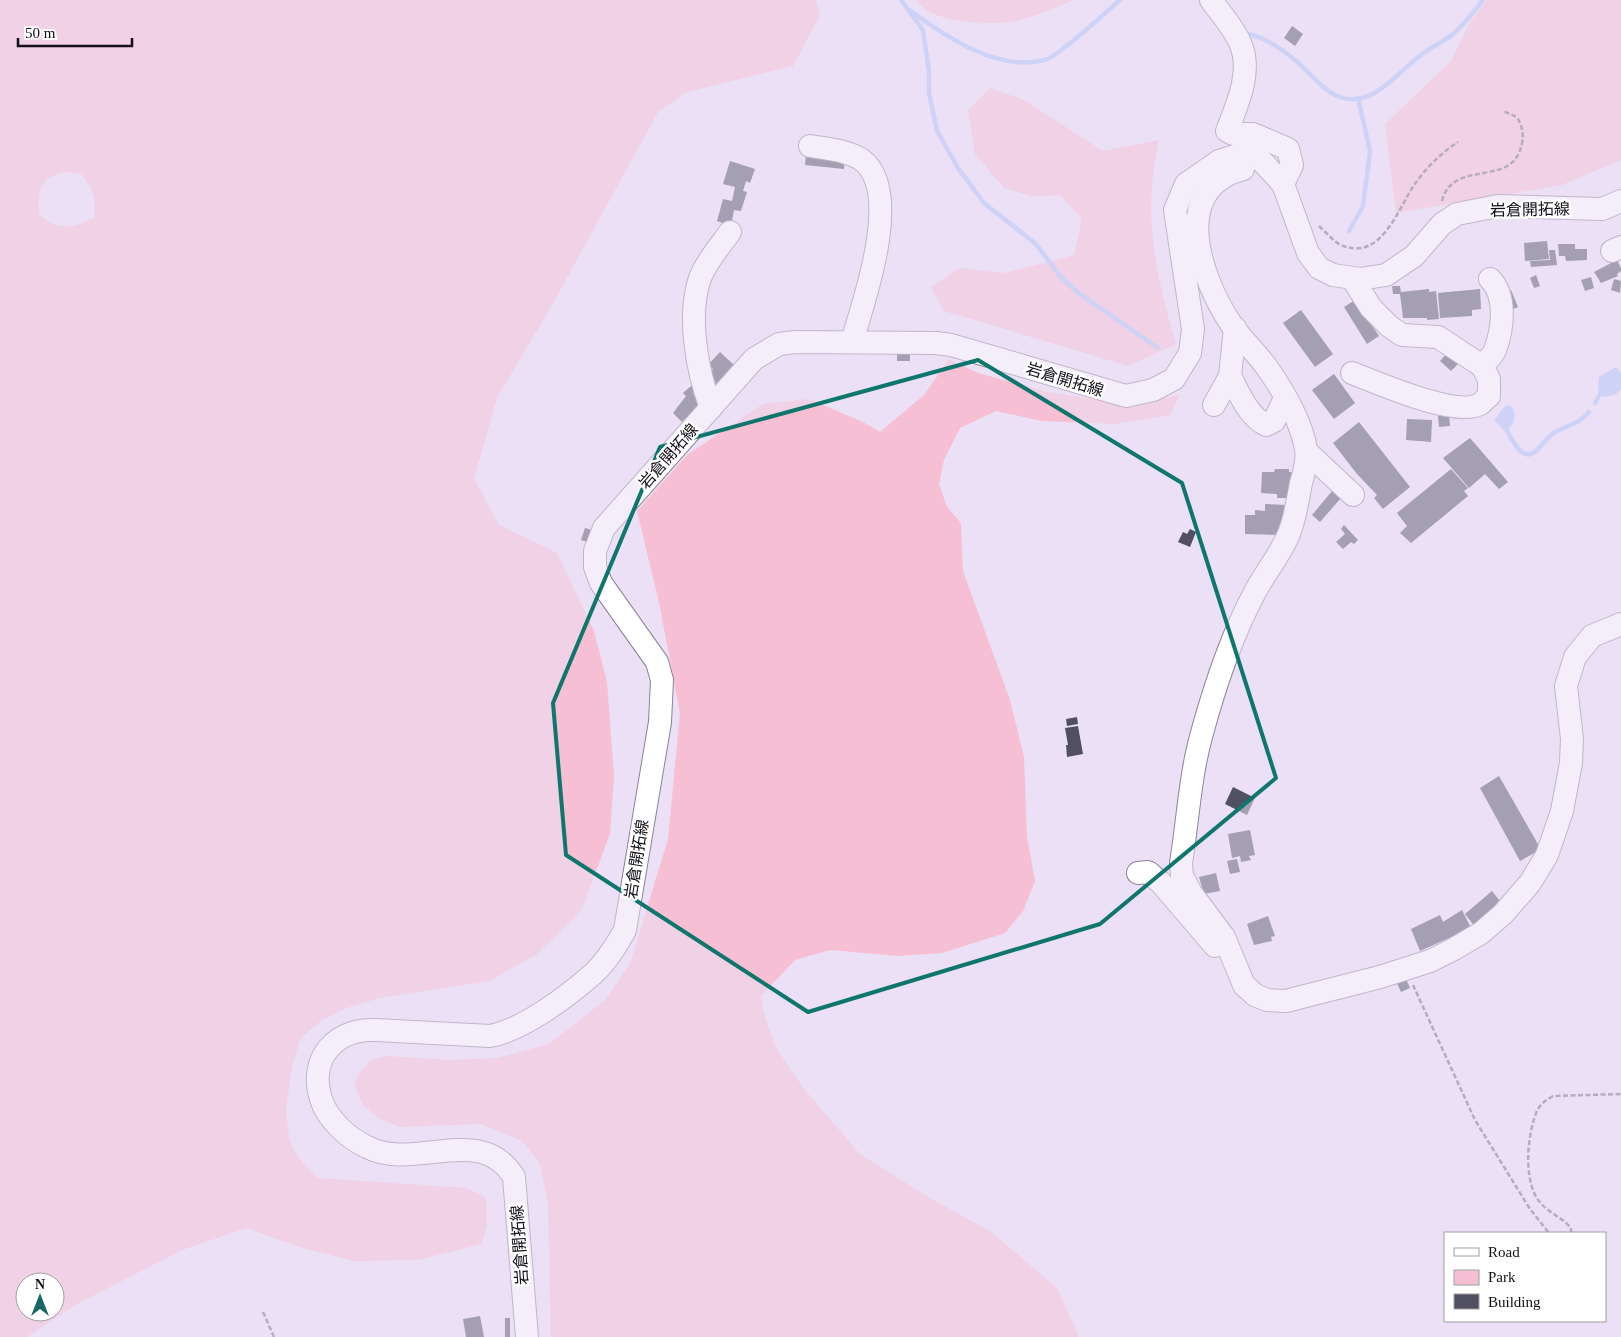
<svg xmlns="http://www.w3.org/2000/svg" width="1621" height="1337" viewBox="0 0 1621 1337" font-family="'Times New Roman','Noto Sans JP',serif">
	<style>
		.green { fill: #f7bfd3; fill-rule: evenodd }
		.water { fill: #a8c2f5 }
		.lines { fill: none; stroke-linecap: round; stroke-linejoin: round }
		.stream { stroke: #a8c2f5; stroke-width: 4.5 }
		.building { fill: #505062 }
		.minor-casing { stroke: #8c8295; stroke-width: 24 }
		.path { stroke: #746d7a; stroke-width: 2.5; stroke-dasharray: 5 2.5; stroke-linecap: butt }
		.minor { stroke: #fff; stroke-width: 22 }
		.marked { fill: none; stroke: #0f766e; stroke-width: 4; stroke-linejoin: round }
		.labels { text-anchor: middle; stroke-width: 5; stroke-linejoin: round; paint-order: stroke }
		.street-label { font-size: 16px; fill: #120e15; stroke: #fff }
	</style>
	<rect width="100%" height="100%" fill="#ebe0f5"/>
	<!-- green -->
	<g class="green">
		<path d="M0,0H816L820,15L793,66L687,92L658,112L552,305L497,398L474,479L499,525L557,553L594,631L607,682L614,776L610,834L581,911L537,954L489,981L379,998L344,1009L322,1020L300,1039L292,1067L286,1109L289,1138L296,1155L318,1178L467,1188L486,1198L487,1225L482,1244L418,1260L354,1261L299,1247L246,1228L182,1250L77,1304L27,1337H0ZM65,172L81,174C93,189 97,199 94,218C72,228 59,232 39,214C37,190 40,178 65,172ZM25,1282H55V1312H25Z"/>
		<path d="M916,0H1073C1063,6 1022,21 1011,22C985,25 931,23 916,0Z"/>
		<polygon points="1487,0 1621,0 1621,160 1562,185 1396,213 1385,124 1451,61 1469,24"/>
		<path d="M990,88L1024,100L1103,151L1159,140C1142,214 1155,272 1176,344L1128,366L944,311L931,287L960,268L1004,273L1074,255L1082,219L1060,195L1031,196L1004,188L975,154L968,110Z"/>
		<polygon points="949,359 978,373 1049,392 1130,405 1180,395 1170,415 1114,424 1042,421 996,411 960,428 944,460 939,484 947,507 961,523 963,571 1010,700 1024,757 1027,837 1035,881 1023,911 1005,933 942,953 898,956 830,950 795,960 761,996 763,1010 775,1046 804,1089 860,1154 928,1197 990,1231 1057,1288 1079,1337 551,1337 548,1202 539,1162 522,1141 481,1124 400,1127 378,1118 362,1104 354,1083 360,1072 371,1060 388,1056 449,1060 497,1058 549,1044 605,1000 630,964 668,839 680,714 660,607 637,511 687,455 763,404 809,399 863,422 880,432 924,395"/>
	</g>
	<!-- water -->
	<g class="water">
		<polygon points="1616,367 1621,373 1621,390 1614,395 1603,397 1598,393 1599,377"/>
		<path d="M1506,405L1511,406C1517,414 1515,422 1508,430H1504L1494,420Z"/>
	</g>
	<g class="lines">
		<!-- stream -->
		<g class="stream">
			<polyline points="901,0 923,30 929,72 929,93 937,131 958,168 984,203 1036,244 1059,275 1077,292 1158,348"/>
			<path d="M911,11C946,37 998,72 1045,60C1059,56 1106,12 1120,0"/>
			<path d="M1243,33C1265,36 1288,53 1305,69C1315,79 1326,92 1340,97C1372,109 1399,71 1421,55C1431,47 1443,42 1453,34C1465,24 1474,12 1483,0"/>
			<polyline points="1349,231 1363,206 1370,151 1358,98"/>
			<polyline points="1595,403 1603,389"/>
			<path d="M1504,426C1512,438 1522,466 1538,449C1544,443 1548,436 1555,432C1567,425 1580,424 1589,412"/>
		</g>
	</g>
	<!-- building -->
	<g class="building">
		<polygon points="1292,26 1303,34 1295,46 1284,38"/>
		<polygon points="806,154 845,157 844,169 805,165"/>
		<polygon points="730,161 755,169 750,183 746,181 743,191 747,192 741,211 734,210 731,226 717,221 723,199 732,201 735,187 723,184"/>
		<polygon points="1547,241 1549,259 1525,261 1524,243"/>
		<polygon points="1558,244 1575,244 1575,249 1587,249 1587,260 1566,261 1565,256 1559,256"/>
		<polygon points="1549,250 1555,250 1557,265 1531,267 1530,261 1550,260"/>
		<polygon points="1617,260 1621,268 1621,271 1617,274 1618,276 1601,283 1594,272"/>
		<polygon points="1536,275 1540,286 1534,288 1530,278"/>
		<polygon points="1591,277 1594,288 1585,291 1581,280"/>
		<polygon points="1614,279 1621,281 1620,293 1611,290"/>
		<polygon points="1392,286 1400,286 1401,292 1429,289 1429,292 1436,291 1439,319 1427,320 1427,318 1403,318 1400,294 1393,294"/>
		<polygon points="1480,289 1481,309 1472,310 1472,316 1440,318 1438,293"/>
		<polygon points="1511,290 1518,307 1509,311 1502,294"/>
		<polygon points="1355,300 1379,336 1367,344 1344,307"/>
		<polygon points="1301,310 1333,354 1315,367 1283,323"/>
		<polygon points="1449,351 1461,361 1451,371 1440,361"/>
		<polygon points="720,352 734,365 714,387 705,379 713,369 708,365"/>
		<rect x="897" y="353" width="13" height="8"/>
		<polygon points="1334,374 1355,403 1334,419 1312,390"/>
		<polygon points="691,386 696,391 693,394 702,402 682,422 673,413 686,396 683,393"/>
		<polygon points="1449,415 1450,426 1439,427 1438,416"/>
		<polygon points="1407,419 1432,420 1431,442 1406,440"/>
		<polygon points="1359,422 1410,487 1383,509 1374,498 1377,495 1357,474 1333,443"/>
		<polygon points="1470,438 1508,482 1499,489 1485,474 1469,488 1443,458"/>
		<polygon points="1275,469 1289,469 1289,472 1293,472 1292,498 1277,498 1277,494 1261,493 1262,472 1274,472"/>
		<polygon points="1451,469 1468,488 1464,491 1468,496 1411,543 1400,533 1407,526 1397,513"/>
		<polygon points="1332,491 1341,498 1320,522 1312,515"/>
		<polygon points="1265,504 1285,505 1285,526 1280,535 1245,534 1245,515 1255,515 1255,510 1265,511"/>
		<polygon points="1344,525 1358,540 1354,544 1351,542 1343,549 1336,542 1345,534 1341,529"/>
		<polygon points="585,528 592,530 588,542 581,540"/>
		<polygon points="1190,529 1196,532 1190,547 1178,542 1183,532 1187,534"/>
		<polygon points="1077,717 1078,724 1067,726 1066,719"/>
		<polygon points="1078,726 1083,754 1067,757 1066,745 1068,745 1065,728"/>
		<polygon points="1499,776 1539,846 1536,852 1520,861 1480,788"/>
		<polygon points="1233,787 1255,798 1247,815 1225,804"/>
		<polygon points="1250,830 1255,855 1249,856 1251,860 1241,862 1240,856 1232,858 1228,834"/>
		<polygon points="1237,859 1240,872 1230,874 1227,861"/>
		<polygon points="1216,873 1220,891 1204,894 1199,877"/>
		<polygon points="1492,891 1503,905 1476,928 1465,914"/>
		<polygon points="1462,910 1471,928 1420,951 1411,929 1440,915 1443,922"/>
		<polygon points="1268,916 1275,936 1271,937 1272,941 1254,945 1247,924"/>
		<polygon points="1406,979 1410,988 1401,992 1397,983"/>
		<polygon points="480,1316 484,1337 466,1337 463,1319"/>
		<rect x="505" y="1318" width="5" height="19"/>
	</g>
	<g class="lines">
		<!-- minor casing -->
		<g class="minor-casing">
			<g id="minor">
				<path d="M1211,0C1221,14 1235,29 1241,45C1252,73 1237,105 1227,131L1233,134H1253L1288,149L1292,165L1283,184"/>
				<path d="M810,146C827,149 847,150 862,160C903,191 864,301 852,341"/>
				<path d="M1243,169C1168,188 1201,279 1231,324C1242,340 1257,353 1268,369C1284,392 1301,421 1306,449C1308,459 1304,473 1301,483C1298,498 1296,513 1291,528C1284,550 1266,571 1255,592C1233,633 1214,689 1202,733C1190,775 1188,820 1181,863L1182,876L1191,893L1224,937L1244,985L1255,995L1267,1000L1286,1001L1380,977L1430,961L1454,949L1481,933L1503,914L1530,883L1547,855L1562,811L1571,763L1572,739L1566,686L1575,657L1592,636L1621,624"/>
				<polyline points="1612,251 1621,247"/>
				<path d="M1482,366C1486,361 1493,356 1495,350C1503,329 1507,296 1490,279"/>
				<path d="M1352,373C1378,383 1456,418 1480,404C1483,402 1486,398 1489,396V379L1482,366L1438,337L1402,335L1389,326L1371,308L1352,278"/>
				<path d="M1230,376C1239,393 1248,416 1266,425L1274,421L1285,398"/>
				<polyline points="1214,405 1230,376 1235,328"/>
				<path d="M711,408C697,371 687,316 700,278C706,262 720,246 730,232"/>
				<polyline points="1307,452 1353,495"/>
				<polyline points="1138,873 1148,872 1161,883 1215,946"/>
				<path d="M527,1337L514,1177C480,1122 415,1172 367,1147C348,1138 327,1119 321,1099C308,1058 336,1028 376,1030C414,1032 452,1034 490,1036C523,1030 568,996 593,974C607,961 616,946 625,930L660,722L662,680L657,662L601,583L595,567V551L604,528L754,359L779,344L795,342L936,343L951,345L1126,396L1153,390L1174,379L1190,353L1193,329L1175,210L1186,184L1219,161L1238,155L1257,156L1283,184L1308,253L1319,268L1333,275L1360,279L1386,275L1414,256L1442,224L1457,214L1498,206L1602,209L1621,201"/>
			</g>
		</g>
		<!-- path -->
		<g class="path">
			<path d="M1442,201C1453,157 1514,190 1522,143C1524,133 1522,126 1517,117L1503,111"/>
			<path d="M1319,226C1325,231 1332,240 1339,244C1380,264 1397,211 1414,185C1425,169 1442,152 1458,142"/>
			<polyline points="1413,985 1475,1120 1530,1209 1549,1233"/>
			<path d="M1571,1233V1228C1562,1217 1548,1213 1539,1201C1523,1181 1527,1134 1537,1111C1540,1104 1546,1100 1553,1096L1621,1094"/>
			<polyline points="263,1312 274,1337"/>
		</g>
		<!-- minor -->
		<use href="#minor" class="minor"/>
	</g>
	<!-- marked area -->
	<path d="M0 0H1621V1337H0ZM978,360L1182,483L1276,778L1100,924L808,1012L566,855L553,703L660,447Z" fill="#ebe0f5" fill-opacity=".55" fill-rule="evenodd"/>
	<path class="marked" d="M978,360L1182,483L1276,778L1100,924L808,1012L566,855L553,703L660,447Z"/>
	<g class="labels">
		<!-- street labels -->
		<g class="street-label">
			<text transform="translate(1530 209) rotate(-1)" y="6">岩倉開拓線</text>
			<text transform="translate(1065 379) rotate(17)" y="6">岩倉開拓線</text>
			<text transform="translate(668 456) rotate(-49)" y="6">岩倉開拓線</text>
			<text transform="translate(636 859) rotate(-81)" y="6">岩倉開拓線</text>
			<text transform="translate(519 1245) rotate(-94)" y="6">岩倉開拓線</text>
		</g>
	</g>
	<!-- legend -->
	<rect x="1444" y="1232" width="162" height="90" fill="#ffffff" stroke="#a09fa1"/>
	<rect x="1454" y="1248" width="25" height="8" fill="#ffffff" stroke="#a09fa1"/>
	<text x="1488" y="1257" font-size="15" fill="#120e15">Road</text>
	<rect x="1454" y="1270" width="25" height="15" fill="#f7bfd3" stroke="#a09fa1"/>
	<text x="1488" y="1282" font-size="15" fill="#120e15">Park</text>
	<rect x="1454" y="1294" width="25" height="15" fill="#505062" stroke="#a09fa1"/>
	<text x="1488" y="1307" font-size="15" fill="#120e15">Building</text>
	<!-- north arrow -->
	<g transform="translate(40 1297)"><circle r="24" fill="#ffffff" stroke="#a09fa1"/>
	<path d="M0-4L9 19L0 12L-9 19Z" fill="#1a6767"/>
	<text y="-8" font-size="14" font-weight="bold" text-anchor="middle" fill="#120e15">N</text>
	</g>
	<!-- scale -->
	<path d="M18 38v8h114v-8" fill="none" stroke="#120e15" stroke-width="2.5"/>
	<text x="25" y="38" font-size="15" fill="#120e15" stroke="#ffffff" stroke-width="4" paint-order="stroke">50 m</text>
</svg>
